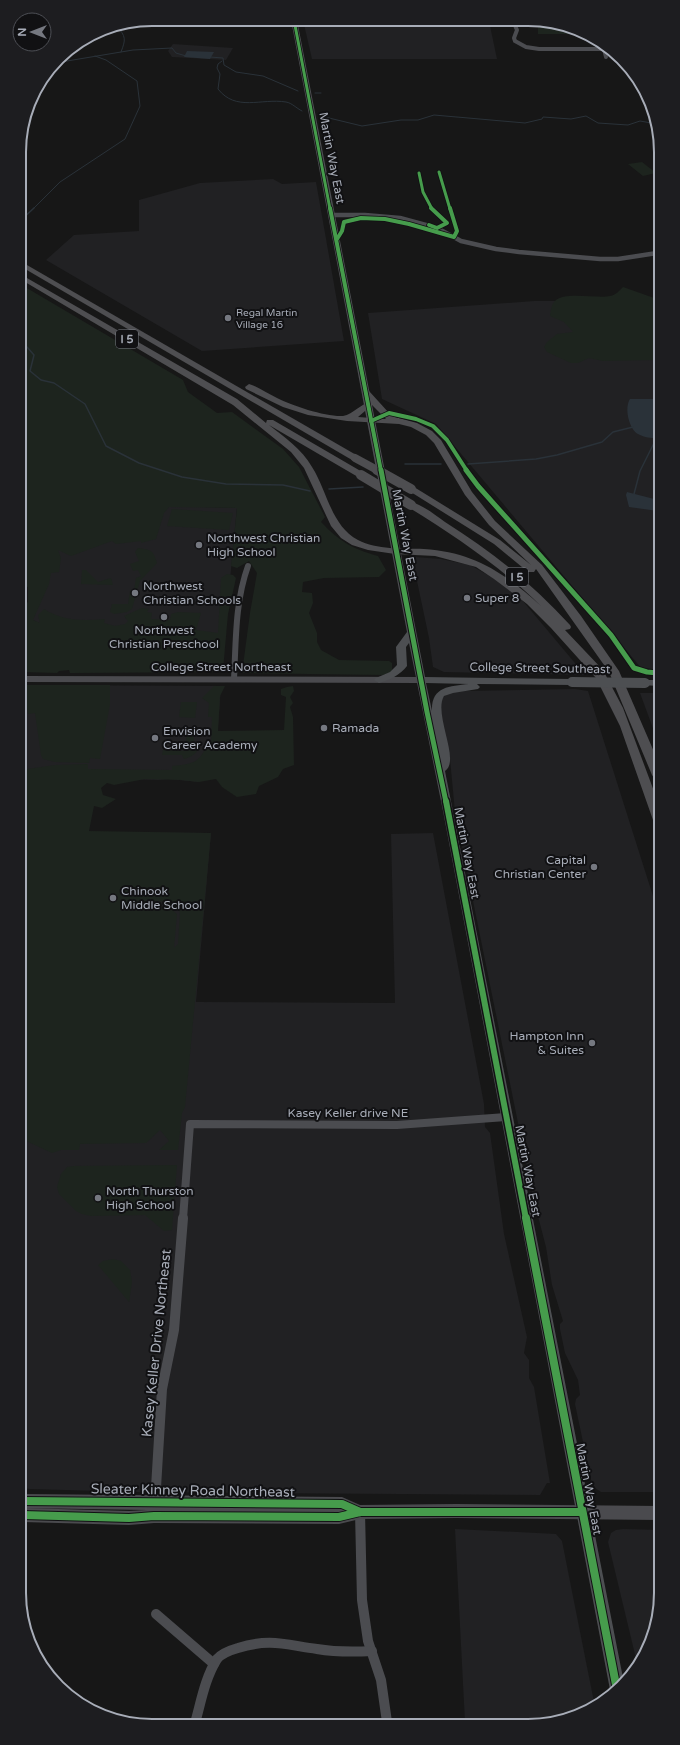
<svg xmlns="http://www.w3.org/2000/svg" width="680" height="1745" viewBox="0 0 680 1745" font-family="'Varela Round',sans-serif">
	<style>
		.built { fill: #212123 }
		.green { fill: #1d241e; fill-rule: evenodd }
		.water { fill: #2a3239 }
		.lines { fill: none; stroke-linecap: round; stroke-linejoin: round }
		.stream-far1 { stroke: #2a3239; stroke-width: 1 }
		.stream { stroke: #2a3239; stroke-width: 1.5 }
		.street-far4 { stroke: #4b4c50; stroke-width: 4 }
		.street-far3 { stroke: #4b4c50; stroke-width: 4.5 }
		.street-far2 { stroke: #4b4c50; stroke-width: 6 }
		.street-far1 { stroke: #4b4c50; stroke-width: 8 }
		.street { stroke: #4b4c50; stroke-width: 10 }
		.secondary { fill: #4a4a4e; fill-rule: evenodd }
		.primary { fill: #4d4f52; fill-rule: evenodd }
		.highway { fill: #4e4e51; fill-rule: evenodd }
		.primary-bridge { stroke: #4d4f52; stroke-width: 10 }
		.highway-bridge-far1 { stroke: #4e4e51; stroke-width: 8 }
		.highway-bridge { stroke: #4e4e51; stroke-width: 10 }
		.cycleway-far4-casing { stroke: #111113; stroke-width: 4.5 }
		.cycleway-far3-casing { stroke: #111113; stroke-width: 5.5 }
		.cycleway-far2-casing { stroke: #111113; stroke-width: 7 }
		.cycleway-far1-casing { stroke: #111113; stroke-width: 9 }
		.cycleway-casing { stroke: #111113; stroke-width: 10 }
		.cycleway-far4 { stroke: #469c4c; stroke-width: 3 }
		.cycleway-far3 { stroke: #469c4c; stroke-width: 4 }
		.cycleway-far2 { stroke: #469c4c; stroke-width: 5 }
		.cycleway-far1 { stroke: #469c4c; stroke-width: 6 }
		.cycleway { stroke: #469c4c; stroke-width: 8 }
		.poi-dot { fill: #757880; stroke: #111113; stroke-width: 1.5 }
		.labels { text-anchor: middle; stroke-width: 4; stroke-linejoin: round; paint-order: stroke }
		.far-poi-label { font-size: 10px; fill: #a8adb8; stroke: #111113; text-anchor: start }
		.shield { fill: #111113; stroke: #7b7e86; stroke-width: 1 }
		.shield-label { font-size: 11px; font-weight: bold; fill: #a8adb8 }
		.street-label { font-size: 12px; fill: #a8adb8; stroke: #111113 }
		.poi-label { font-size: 12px; fill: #a8adb8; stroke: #111113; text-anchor: start }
		.near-street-label { font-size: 14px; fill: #a8adb8; stroke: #111113 }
		.rim { fill: none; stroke: #a8adb8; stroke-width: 2 }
	</style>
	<rect width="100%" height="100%" fill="#171717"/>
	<!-- built -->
	<g class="built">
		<polygon points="303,20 489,21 497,59 312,59"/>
		<polygon points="173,44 233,48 226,60 172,57 168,51"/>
		<polygon points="273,179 282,184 316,182 344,341 202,351 46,260 74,235 139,231 139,200 200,183"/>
		<polygon points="534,301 657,301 658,669 642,669 436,424 382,399 368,313"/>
		<polygon points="73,503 237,508 221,672 66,634 32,620"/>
		<polygon points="415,557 441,559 470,565 495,579 522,600 585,675 444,672 433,667 429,638 413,562"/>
		<polygon points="21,685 221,686 216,756 199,782 169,779 158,780 87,778 77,832 211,833 196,1002 395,1003 391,834 433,833 484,1104 485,1127 490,1133 504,1234 527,1337 524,1353 529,1360 529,1378 534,1387 550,1483 547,1483 540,1495 136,1492 30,1489 23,1488"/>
		<polygon points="575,689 588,691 659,915 660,1492 601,1492 595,1488 591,1480 575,1404 576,1399 580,1395 578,1380 565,1353 560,1329 560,1324 563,1321 552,1285 546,1247 533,1197 455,812 450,759 438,706 440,700 448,693 462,691"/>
		<polygon points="640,693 658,693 658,742"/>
		<polygon points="455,1529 556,1534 562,1541 595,1707 562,1722 465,1722"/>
		<polygon points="623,1529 661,1530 661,1602 654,1636 638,1667 608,1542 611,1533 616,1530"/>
	</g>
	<!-- green -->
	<g class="green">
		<polygon points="538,21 554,22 579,34 538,34"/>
		<polygon points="642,162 656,173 643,176 628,164"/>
		<path d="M20,284L183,380L188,392L217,413L232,412L283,449L299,467L325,517L321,522C340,542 353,549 378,556L386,570L379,577L324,578L303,582L302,592L312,593L313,603L309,613L317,633V642L321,650L339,660L389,661L392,663V672L383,675L242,673L250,613L257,573L249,561L237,568L231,566L237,508L169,507L164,513L156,539L141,543V541L116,544L112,541L71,556L58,550L61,558L59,572L51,573L49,584L33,620L40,623L38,615L44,609C63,621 82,621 105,619L104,623L115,626L125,624L128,621L124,616L142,608L149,609L147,612L152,613L151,619L170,620L171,614L178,612L201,613L196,630L218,633L221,578L227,574L233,575L236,578L228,614L223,670L221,672L74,673H70L69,670L59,671L57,673L21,672V606L28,602V587L21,586Z"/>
		<path d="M623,287L657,299V360L603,361L589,358L578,363H571L547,352L544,347L547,342L557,334L573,332L564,322L550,316C551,311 551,305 555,301C564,291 598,299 610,296C616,295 619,291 623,287Z"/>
		<polygon points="172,509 233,513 229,530 167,526"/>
		<path d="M138,548C152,550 153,550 157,563L140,581L132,609L127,612L114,614L110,612L112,604H128L130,591H134L136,578L141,576L138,570L133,571L130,564L139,561L135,552Z"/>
		<polygon points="82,570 86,570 98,582 111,578 113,585 81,584"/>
		<polygon points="22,685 110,685 110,704 100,759 90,758 89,763 55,762 43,759 41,755 35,713 28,714 27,708 21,701"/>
		<path d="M214,686H225L220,696L218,731L284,730L286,697L281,695V689L287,687L293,686L294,691L290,697L293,703L290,707L293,717L294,765L283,769L278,777L259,786L256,794L237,797L222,787L216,779L199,782L181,780L145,779L114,785L107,783L101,788L103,795L116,799L102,808L94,806L89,831L211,833L185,1107L182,1113L178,1150H159L169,1141L160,1130L146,1143L80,1144L79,1150H61L52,1153L22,1139L21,770L55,765L88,764V769L172,770V766C191,764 200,764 207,744H211L212,717H208L209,703L202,698ZM156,901L170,902L180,912L178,944L174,948L177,914L169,907L128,906Z"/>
		<polygon points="181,702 197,702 195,718 179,717"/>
		<path d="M187,727L194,728V744L199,745C198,753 192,757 184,759L182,755H162L163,750L187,751L188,744H186Z"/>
		<polygon points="177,1165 172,1230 164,1231 145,1215 91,1216 82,1214 76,1211 59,1194 57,1187 61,1174 67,1167 74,1166"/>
		<polygon points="113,1259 121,1261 130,1270 132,1282 129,1302 98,1265 103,1261"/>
	</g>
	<!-- water -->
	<g class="water">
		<polygon points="187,51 214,52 210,59 184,57"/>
		<path d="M630,399H657V438C651,438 645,438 638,434C629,429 624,408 630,399Z"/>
		<polygon points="627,492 658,500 658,511 629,507 626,495"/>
	</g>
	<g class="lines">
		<!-- stream-far1 -->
		<g class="stream-far1">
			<path d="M117,26C126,37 126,39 121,52"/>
			<polyline points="210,57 223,58 224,65 236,72 263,76 298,91"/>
			<path d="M222,61L218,64L217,68L220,74L218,89C236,112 261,98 286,102C292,103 296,108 302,111"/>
			<polyline points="55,63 133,50 172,48 176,53 186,56"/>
			<polyline points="315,93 321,93"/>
			<polyline points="321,114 329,118 362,126 401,120 418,120 434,115 525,123 542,119 543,117 571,119 586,116 598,123 628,125 640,121 657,124"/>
			<polyline points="33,209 60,182 125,139 140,106 137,81 106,60 95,56"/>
		</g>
		<!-- stream -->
		<g class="stream">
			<polyline points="20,221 34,208"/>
			<polyline points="20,345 27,347 34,355 30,371 41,380 54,383 85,404 106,446 139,463 182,477 226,484 283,485 310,491"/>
			<polyline points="405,464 441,464"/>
			<polyline points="468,464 536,459 557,455 602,442 613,432 633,427"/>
			<polyline points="329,489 363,487"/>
			<polyline points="634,494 640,471 657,437"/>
		</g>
		<!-- street-far4 -->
		<g class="street-far4">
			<polyline points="513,21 517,30 514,38 515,41 526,47 539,49 610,49"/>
			<polyline points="604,49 606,57"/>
		</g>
		<!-- street-far3 -->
		<g class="street-far3">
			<polyline points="332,215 365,215 400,218 437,228 461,241 496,249 519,252 600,259 618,259 657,253"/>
			<polyline points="337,239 342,231 344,222 357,219"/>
		</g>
		<!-- street-far2 -->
		<path class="street-far2" d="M234,679C236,641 235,602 248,566"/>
		<!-- street-far1 -->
		<polyline class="street-far1" points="183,1219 190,1124 397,1125 506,1117"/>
		<!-- street -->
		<g class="street">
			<polyline points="155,1504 162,1389 174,1330 183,1218"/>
			<polyline points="360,1512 362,1600 368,1641 381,1680 387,1722"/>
			<polyline points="156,1614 214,1664"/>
			<path d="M195,1723C201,1702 205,1678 217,1659C222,1653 231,1650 238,1648C270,1638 286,1645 317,1649C335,1652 354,1652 372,1651"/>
		</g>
		<!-- secondary -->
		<g class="secondary">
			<polygon points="21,676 421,677 425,680 421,683 21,682"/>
			<polygon points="23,1494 342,1497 360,1505 456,1504 660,1506 660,1520 456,1518 360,1519 339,1524 154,1523 129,1525 23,1522 23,1508 129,1511 147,1510 23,1508"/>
		</g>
		<!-- primary -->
		<g class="primary">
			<path d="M291,20H297L425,677L572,679L577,682L572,685L477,684L480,687L478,689L453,693L444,696C433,714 461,761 445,771L624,1683L611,1695L443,811L409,643L406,647L407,666C400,675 390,680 379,683L374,680L376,678L390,672L397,665L396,647L407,632ZM426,683L469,684C449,686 431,687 432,711Z"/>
			<polygon points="645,680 658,680 658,686 642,685 640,683"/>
		</g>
		<!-- highway -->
		<g class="highway">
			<polygon points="20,261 358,456 360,458 355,461 352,460 20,266"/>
			<path d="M20,274L237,399L266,423L267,420H273L364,473L366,475L364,477H358L269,425C284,437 302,449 312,467C327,490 331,526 358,540C377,550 402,548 424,549C473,552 505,573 541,606C501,567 455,536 408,507L406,505L408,503L411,502C423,505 435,515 445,522C491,551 533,584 570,625L571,627L570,629L565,630L603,670L623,708L658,802L659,824L655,823L653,820L620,726L596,678L551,628L527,604L494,579L476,567L435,556L395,554L368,550L352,545L341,538L331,526L304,468L291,452L233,405L20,279Z"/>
			<path d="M249,384C259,387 268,394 277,398C293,406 326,417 343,416C354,414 362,402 370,403L362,393L366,390L369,391L389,413L395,417L417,423L432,431L441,440L472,492L495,521L542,565L581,616L619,671L658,761V779L654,778L652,775L609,672L536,569L534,572H528L494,544L406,489L411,486L414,487L500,540L531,565L489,525L465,495L434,443L426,435L411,427L399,424L347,421L308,415L283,407L246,389L245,387ZM372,405L386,419L358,417Z"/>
		</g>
		<!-- primary-bridge -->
		<polyline class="primary-bridge" points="572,682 645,683"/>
		<!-- highway-bridge-far1 -->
		<polyline class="highway-bridge-far1" points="355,458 379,471"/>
		<!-- highway-bridge -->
		<g class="highway-bridge">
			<polyline points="377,470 411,489"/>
			<polyline points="361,475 411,505"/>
		</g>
		<!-- cycleway-far4 casing -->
		<g class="cycleway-far4-casing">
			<g id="cycleway-far4">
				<polyline points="294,20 330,209"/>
				<polyline points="439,172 450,209"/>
				<polyline points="419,173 423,192 432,209"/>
			</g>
		</g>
		<!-- cycleway-far3 casing -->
		<g class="cycleway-far3-casing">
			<g id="cycleway-far3">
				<polyline points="330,208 381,471"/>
				<polyline points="429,225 437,228 447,223 431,208"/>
				<polyline points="337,239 342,231 344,222 361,218 385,219 409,224 454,237 457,231 450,208"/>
				<polyline points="371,421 389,413 416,419 433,426 447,440 467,471"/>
			</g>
		</g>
		<!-- cycleway-far2 casing -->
		<g class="cycleway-far2-casing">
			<g id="cycleway-far2">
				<polyline points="381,470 427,712 446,802"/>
				<polyline points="466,470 478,486 611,635 634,668 647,672 658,673"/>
			</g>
		</g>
		<!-- cycleway-far1 casing -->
		<g class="cycleway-far1-casing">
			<polyline id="cycleway-far1" points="446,801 526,1219"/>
		</g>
		<!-- cycleway casing -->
		<g class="cycleway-casing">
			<g id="cycleway">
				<polyline points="526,1218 617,1690"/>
				<polyline points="23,1501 342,1504 360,1512"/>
				<polyline points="23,1515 129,1518 154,1516 339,1517 360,1512 582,1512"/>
			</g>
		</g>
		<!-- cycleway-far4 -->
		<use href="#cycleway-far4" class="cycleway-far4"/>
		<!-- cycleway-far3 -->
		<use href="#cycleway-far3" class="cycleway-far3"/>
		<!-- cycleway-far2 -->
		<use href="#cycleway-far2" class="cycleway-far2"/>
		<!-- cycleway-far1 -->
		<use href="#cycleway-far1" class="cycleway-far1"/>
		<!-- cycleway -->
		<use href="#cycleway" class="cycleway"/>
	</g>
	<!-- markers -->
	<g class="poi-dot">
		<circle cx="228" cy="318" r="4"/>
		<circle cx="199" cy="545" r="4"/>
		<circle cx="135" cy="593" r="4"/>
		<circle cx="467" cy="598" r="4"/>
		<circle cx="164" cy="617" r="4"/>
		<circle cx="324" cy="728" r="4"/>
		<circle cx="155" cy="738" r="4"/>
		<circle cx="594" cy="867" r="4"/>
		<circle cx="113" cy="898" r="4"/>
		<circle cx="592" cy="1043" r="4"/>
		<circle cx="98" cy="1198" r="4"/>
	</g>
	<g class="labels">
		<!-- far-poi labels -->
		<g class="far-poi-label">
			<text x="236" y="316">Regal Martin<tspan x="236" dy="12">Village 16</tspan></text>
		</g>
		<!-- shield labels -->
		<g class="shield">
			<rect x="116" y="330" width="22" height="18" rx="3"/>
			<rect x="506" y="568" width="22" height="18" rx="3"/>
		</g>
		<g class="shield-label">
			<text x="127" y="343">I 5</text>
			<text x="517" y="581">I 5</text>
		</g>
		<!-- street labels -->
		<g class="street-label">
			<text transform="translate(332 158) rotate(79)" y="4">Martin Way East</text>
			<text transform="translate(405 535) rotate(79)" y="4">Martin Way East</text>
			<text x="221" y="671">College Street Northeast</text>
			<text transform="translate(540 668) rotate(1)" y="4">College Street Southeast</text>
			<text transform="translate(467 853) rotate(79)" y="4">Martin Way East</text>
			<text x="348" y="1117">Kasey Keller drive NE</text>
			<text transform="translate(528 1171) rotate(79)" y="4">Martin Way East</text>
			<text transform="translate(589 1489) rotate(79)" y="4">Martin Way East</text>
		</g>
		<!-- poi labels -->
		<g class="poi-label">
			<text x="207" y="542">Northwest Christian<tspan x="207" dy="14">High School</tspan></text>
			<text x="143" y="590">Northwest<tspan x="143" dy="14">Christian Schools</tspan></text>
			<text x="475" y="602">Super 8</text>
			<text x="164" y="634" text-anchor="middle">Northwest<tspan x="164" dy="14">Christian Preschool</tspan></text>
			<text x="332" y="732">Ramada</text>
			<text x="163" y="735">Envision<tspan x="163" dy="14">Career Academy</tspan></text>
			<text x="586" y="864" text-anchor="end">Capital<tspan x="586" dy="14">Christian Center</tspan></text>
			<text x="121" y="895">Chinook<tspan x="121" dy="14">Middle School</tspan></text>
			<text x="584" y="1040" text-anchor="end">Hampton Inn<tspan x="584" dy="14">&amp; Suites</tspan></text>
			<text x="106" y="1195">North Thurston<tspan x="106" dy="14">High School</tspan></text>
		</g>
		<!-- near-street labels -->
		<g class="near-street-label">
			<text transform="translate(156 1343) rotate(-84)" y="5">Kasey Keller Drive Northeast</text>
			<text transform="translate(193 1490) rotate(1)" y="5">Sleater Kinney Road Northeast</text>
		</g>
	</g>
	<!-- crop -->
	<path d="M0 0H680V1745H0ZM152 26H528A126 126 0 0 1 654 152V1593A126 126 0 0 1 528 1719H152A126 126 0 0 1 26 1593V152A126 126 0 0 1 152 26Z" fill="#1d1d20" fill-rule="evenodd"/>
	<path class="rim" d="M152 26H528A126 126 0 0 1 654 152V1593A126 126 0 0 1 528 1719H152A126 126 0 0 1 26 1593V152A126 126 0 0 1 152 26Z"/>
	<!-- north arrow -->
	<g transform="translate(32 32) rotate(270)"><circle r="19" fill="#111113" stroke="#4d4f55"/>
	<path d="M0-3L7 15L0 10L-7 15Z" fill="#757880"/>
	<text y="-6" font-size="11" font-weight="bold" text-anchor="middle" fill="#a8adb8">N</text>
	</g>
</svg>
